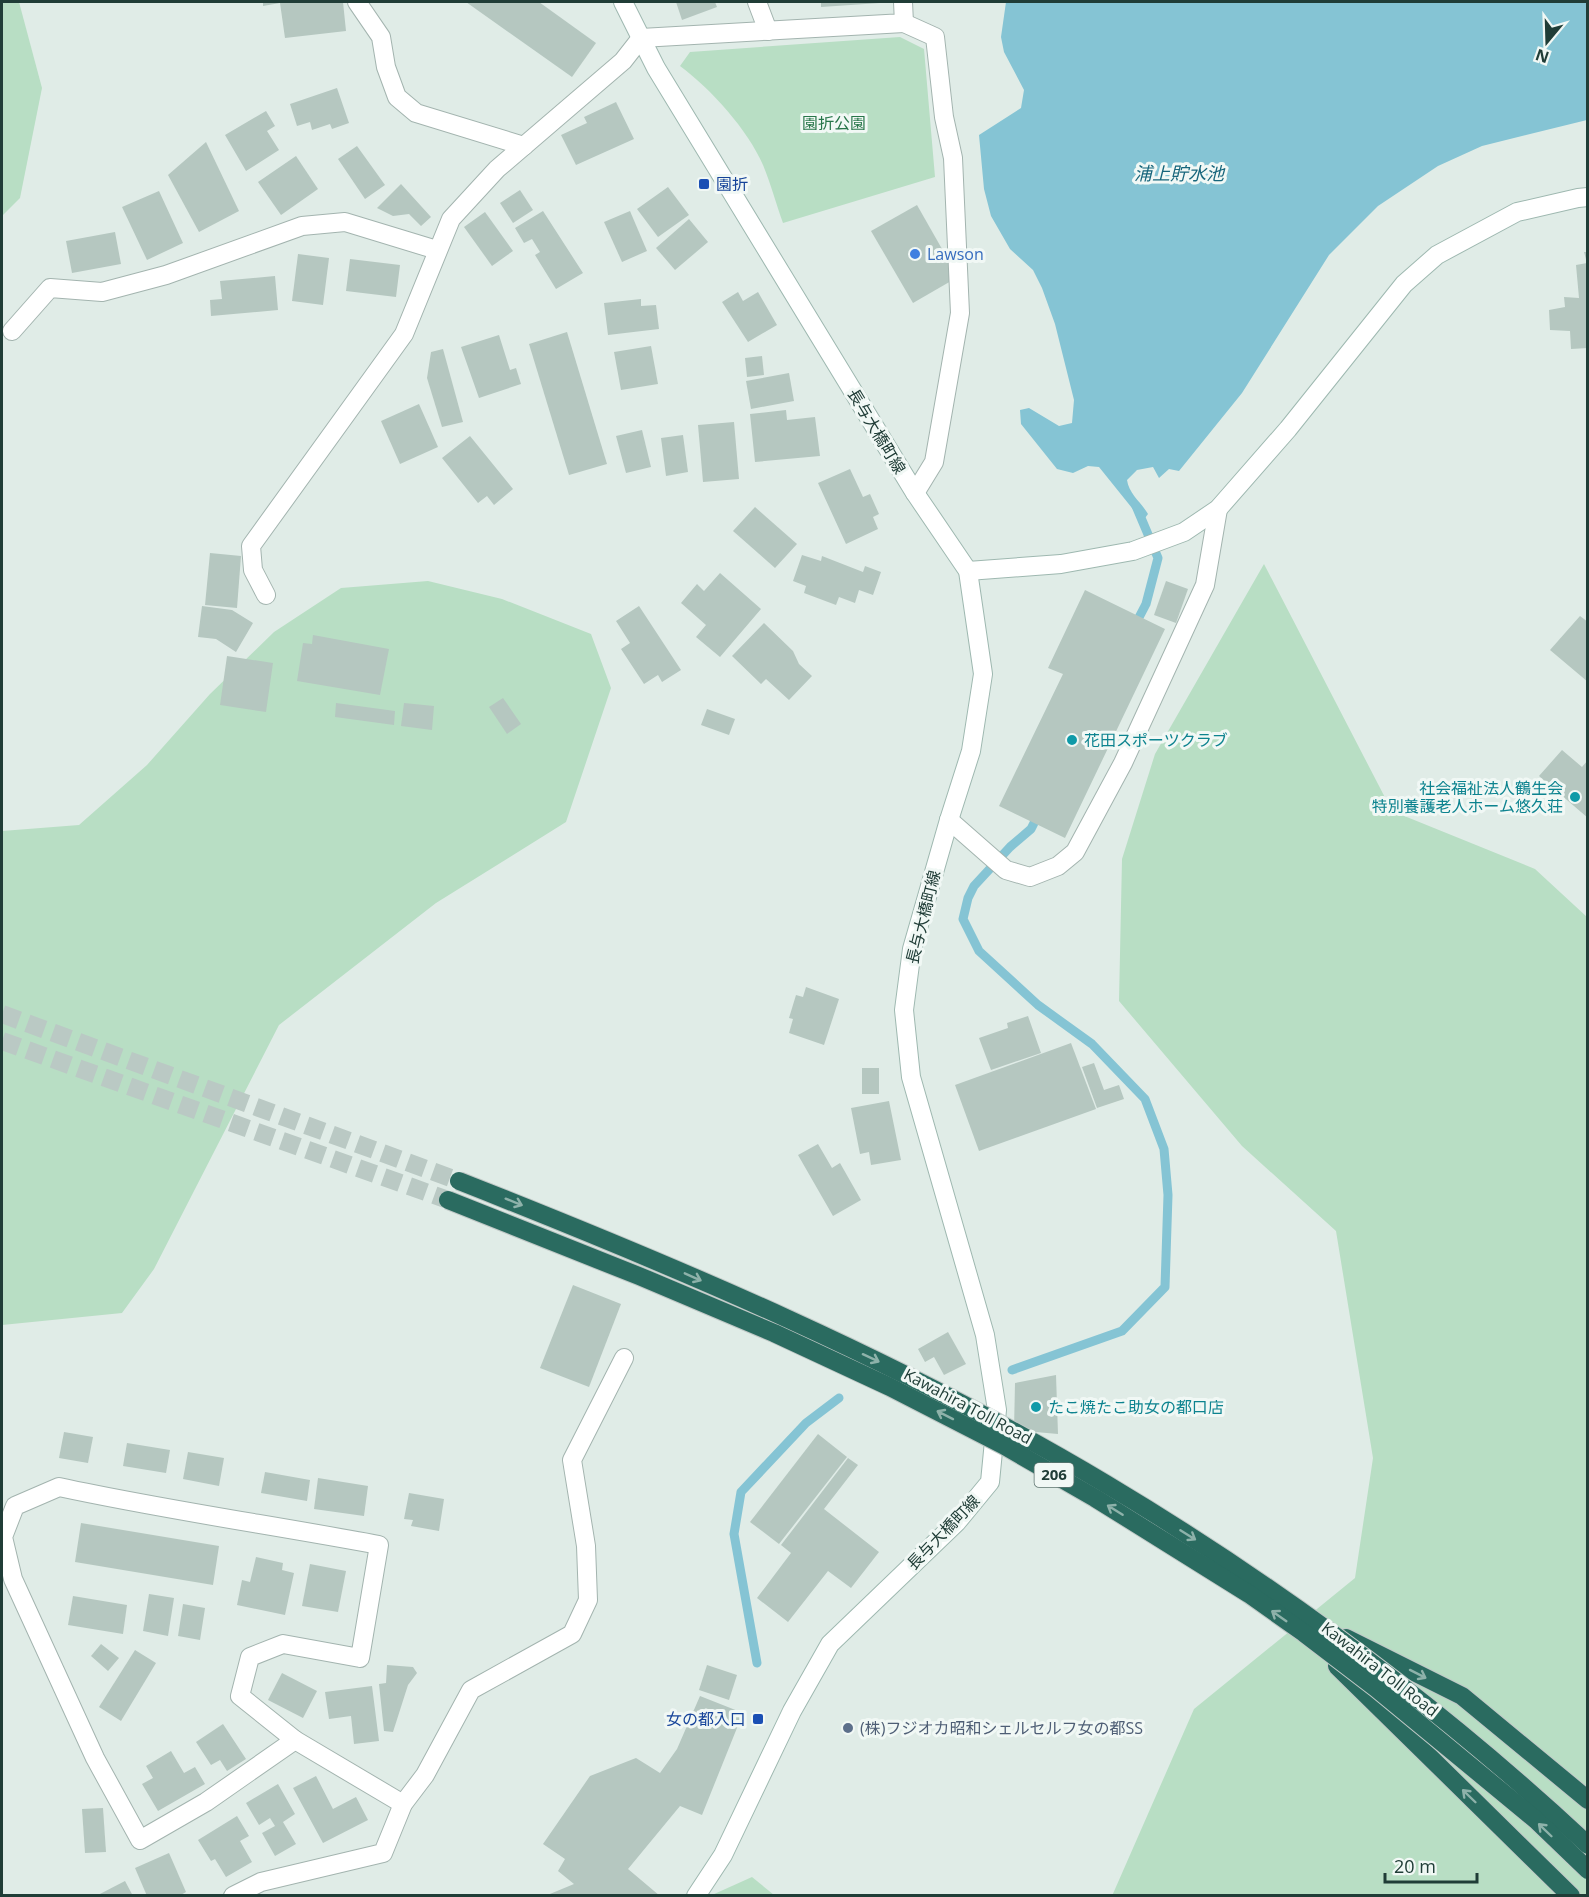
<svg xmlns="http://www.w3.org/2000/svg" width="1589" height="1897" viewBox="0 0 1589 1897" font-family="'Open Sans','Noto Sans JP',sans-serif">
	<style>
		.green { fill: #b8dec4 }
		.water { fill: #85c4d4 }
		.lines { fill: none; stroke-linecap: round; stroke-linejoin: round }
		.stream { stroke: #85c4d4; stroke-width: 9 }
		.building { fill: #b5c7c0 }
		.highway-tunnel { stroke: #bac9c4; stroke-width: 18; stroke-dasharray: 18 9; stroke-linecap: butt }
		.street-casing { stroke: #a3b4af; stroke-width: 20 }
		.secondary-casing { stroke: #9eb8b0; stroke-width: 20 }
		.highway-casing { stroke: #c1c9c7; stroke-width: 20 }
		.street { stroke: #fff; stroke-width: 18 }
		.secondary { stroke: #fff; stroke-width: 18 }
		.highway { stroke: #2a6b60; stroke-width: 18 }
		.highway-bridge-casing { stroke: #c1c9c7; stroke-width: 20; stroke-linecap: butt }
		.highway-bridge { stroke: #2a6b60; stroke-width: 18 }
		.oneway { stroke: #8eb2aa }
		.transit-dot { fill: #1a4fb4; stroke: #f1f8f5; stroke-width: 2 }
		.shop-dot { fill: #3f7fe0; stroke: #f1f8f5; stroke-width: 2 }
		.culture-dot { fill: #0f9aa8; stroke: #f1f8f5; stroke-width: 2 }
		.service-dot { fill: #5c6f8a; stroke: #f1f8f5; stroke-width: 2 }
		.labels { text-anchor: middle; stroke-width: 6; stroke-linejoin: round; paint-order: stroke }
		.shield { fill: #f1f8f5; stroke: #5f7570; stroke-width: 1.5 }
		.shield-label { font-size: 15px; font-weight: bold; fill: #203d37 }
		.park-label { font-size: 16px; fill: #28764a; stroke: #f1f8f5 }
		.transit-label { font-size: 16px; fill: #164399; stroke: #f1f8f5; text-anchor: start }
		.shop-label { font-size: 16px; fill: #366cbe; stroke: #f1f8f5; text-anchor: start }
		.street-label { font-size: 16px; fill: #203d37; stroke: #f1f8f5 }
		.culture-label { font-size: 16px; fill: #0d838f; stroke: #f1f8f5; text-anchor: start }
		.service-label { font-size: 16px; fill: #4e5e75; stroke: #f1f8f5; text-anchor: start }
		.water-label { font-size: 18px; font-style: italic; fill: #17667c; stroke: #f1f8f5 }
	</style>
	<rect width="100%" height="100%" fill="#e0ece7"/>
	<!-- green -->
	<g class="green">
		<polygon points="2,2 19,2 42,88 20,198 2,216"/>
		<path d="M900,37L924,49L935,177L783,223C776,204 771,184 763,165C748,130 711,89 680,66L690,52Z"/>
		<polygon points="1264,564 1392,811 1535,869 1587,917 1587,1895 1112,1896 1194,1709 1355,1578 1373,1458 1336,1231 1242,1146 1119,1001 1122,859 1155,754"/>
		<polygon points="428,581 502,599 591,634 611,688 566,822 436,903 279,1025 154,1269 122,1313 2,1325 2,831 79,825 147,765 210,694 274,632 341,588"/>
		<polygon points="752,1877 774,1895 712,1895"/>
	</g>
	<!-- water -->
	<path class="water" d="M1006,2H1587V120L1482,146L1438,166L1378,206L1329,255L1242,393L1179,471L1169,469L1159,478L1153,467L1137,470L1127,480C1129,494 1141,502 1148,514L1145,518L1136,513L1099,467L1088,466L1073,473L1057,469L1021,424L1020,410L1029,408L1059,426L1072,423L1074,400L1055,324L1042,288L1033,270L1010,249L991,216L984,189L979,135L1021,108L1024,90L1004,52L1001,37Z"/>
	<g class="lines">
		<!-- stream -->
		<g class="stream">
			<polyline points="1134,627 1146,604 1158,558 1136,506"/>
			<polyline points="1012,1370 1122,1331 1165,1287 1168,1195 1164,1149 1145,1099 1092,1044 1038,1005 979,951 963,919 968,898 974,886 1010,847 1031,829 1039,813"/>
			<polyline points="757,1663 734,1534 741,1492 806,1423 839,1398"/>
		</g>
	</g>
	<!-- building -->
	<g class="building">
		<polygon points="263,2 343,2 346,31 285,38 280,3 263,6"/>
		<polygon points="466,2 539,2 596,43 572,77"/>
		<polygon points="676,2 715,2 717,7 682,20"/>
		<polygon points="821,2 880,2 880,3 821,7"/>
		<polygon points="337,88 349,123 332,129 330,124 312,130 310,122 297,126 290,104"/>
		<polygon points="616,102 634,139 576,165 561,135 587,123 584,117"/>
		<polygon points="266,111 275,126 267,131 279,150 246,171 225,135"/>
		<polygon points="206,142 239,211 199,232 168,175"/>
		<polygon points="357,146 385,185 365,199 338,159"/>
		<polygon points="296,156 318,189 281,215 258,182"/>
		<polygon points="401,184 431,217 421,226 409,214 393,216 377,208"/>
		<polygon points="668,187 689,215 658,237 637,209"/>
		<polygon points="520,190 533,210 513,223 500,203"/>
		<polygon points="159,191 183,243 147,260 122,207"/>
		<polygon points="917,205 958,277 913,303 871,231"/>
		<polygon points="543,211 583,273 556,289 535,255 540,252 532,239 524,243 515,228"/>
		<polygon points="630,211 647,251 622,262 604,222"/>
		<polygon points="485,212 513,251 492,266 464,227"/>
		<polygon points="689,219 708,242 675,270 656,248"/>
		<polygon points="115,232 121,264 72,273 66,241"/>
		<polygon points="1584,252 1588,252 1588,348 1571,349 1570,331 1550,330 1549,310 1565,307 1564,297 1579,298 1576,265 1587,263"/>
		<polygon points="298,254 329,258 323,305 292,301"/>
		<polygon points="350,259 400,265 396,297 346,291"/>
		<polygon points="275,276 278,310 211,316 210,300 222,299 220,281"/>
		<polygon points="738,292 743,301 758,292 777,325 748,342 722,302"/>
		<polygon points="641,299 641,306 656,305 659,329 608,335 604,303"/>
		<polygon points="567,332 607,464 569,475 529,344"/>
		<polygon points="499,335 510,370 516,368 521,384 479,398 461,347"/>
		<polygon points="651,346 658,384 621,390 614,352"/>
		<polygon points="443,349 463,422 442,427 427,378 431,352"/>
		<polygon points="762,356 764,375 747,377 745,358"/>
		<polygon points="789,373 794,401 751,409 746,381"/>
		<polygon points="419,404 438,447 400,464 381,421"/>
		<polygon points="786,410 787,420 815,417 820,456 755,462 750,414"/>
		<polygon points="734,422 739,479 703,482 698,425"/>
		<polygon points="642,430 651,467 626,473 616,436"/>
		<polygon points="683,435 688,472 666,476 661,438"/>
		<polygon points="470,436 513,489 494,505 487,496 478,503 442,458"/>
		<polygon points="850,469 863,497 870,494 879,514 873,517 878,529 846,544 818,483"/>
		<polygon points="755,507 797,544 775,568 733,531"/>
		<polygon points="210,553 241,556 237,608 205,605"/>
		<polygon points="802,555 821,561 822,556 863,572 865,566 881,572 873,595 859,590 855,603 839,597 836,605 804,593 806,586 793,581"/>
		<polygon points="720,573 761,609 720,657 696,637 706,625 681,603 697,584 704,591"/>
		<polygon points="1166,581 1188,589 1176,623 1154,615"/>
		<polygon points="1085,590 1165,629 1065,838 999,806 1063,674 1048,668"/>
		<polygon points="202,606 232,610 253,623 236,652 216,639 198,637"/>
		<polygon points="639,606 681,670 662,682 658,675 644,684 621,649 630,643 616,621"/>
		<polygon points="1580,616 1588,622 1588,682 1550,650"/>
		<polygon points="764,623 793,651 799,664 812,676 789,700 766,679 761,684 732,656"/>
		<polygon points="313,635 389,649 380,695 297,681 303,643 312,644"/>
		<polygon points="227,656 273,663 266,712 220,705"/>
		<polygon points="503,698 521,724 507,734 489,707"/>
		<polygon points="336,703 395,711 394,725 335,717"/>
		<polygon points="404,703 434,706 432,730 401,726"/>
		<polygon points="707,709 735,719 729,735 701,725"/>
		<polygon points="1562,750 1582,767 1588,760 1588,818 1539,776"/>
		<polygon points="806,987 839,999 824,1045 789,1033 793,1019 789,1018 796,995 803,997"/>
		<polygon points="1028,1016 1041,1053 991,1070 979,1038 1008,1028 1007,1023"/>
		<polygon points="1071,1043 1096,1109 979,1151 955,1085"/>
		<polygon points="1094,1063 1104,1090 1119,1085 1124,1099 1097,1108 1082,1067"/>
		<rect x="862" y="1068" width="17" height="26"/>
		<polygon points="889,1101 901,1160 871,1165 869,1152 860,1154 851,1108"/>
		<polygon points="818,1144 832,1168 840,1163 861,1200 833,1216 798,1155"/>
		<polygon points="573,1285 621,1304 589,1387 540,1368"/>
		<polygon points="948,1332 966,1364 944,1375 934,1357 925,1362 918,1349"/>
		<polygon points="1056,1375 1058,1434 1014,1430 1015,1383"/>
		<polygon points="64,1432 93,1437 88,1463 59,1458"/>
		<polygon points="818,1434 847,1457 779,1544 750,1522"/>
		<polygon points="127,1443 170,1450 166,1473 123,1466"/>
		<polygon points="188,1452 224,1458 219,1486 183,1479"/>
		<polygon points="848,1458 858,1465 824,1509 879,1552 851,1588 828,1571 788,1622 757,1598 791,1553 781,1545"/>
		<polygon points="265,1472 310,1480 307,1501 261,1493"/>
		<polygon points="318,1478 368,1486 364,1516 314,1509"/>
		<polygon points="409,1493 444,1499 439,1531 411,1526 413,1520 404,1519"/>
		<polygon points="81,1523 219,1546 213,1585 75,1562"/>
		<polygon points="256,1557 283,1563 282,1570 294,1573 285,1615 237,1605 242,1580 250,1582"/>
		<polygon points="310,1564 346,1571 338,1612 302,1606"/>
		<polygon points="149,1594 174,1598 168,1636 143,1631"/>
		<polygon points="73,1596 127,1605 123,1634 68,1625"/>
		<polygon points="183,1604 205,1608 200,1640 178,1636"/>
		<polygon points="101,1644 119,1658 108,1671 91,1656"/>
		<polygon points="135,1650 156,1663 121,1721 99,1707"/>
		<polygon points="387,1665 413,1667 417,1673 408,1685 393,1732 384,1731 379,1684 386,1683"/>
		<polygon points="707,1665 737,1675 729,1700 699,1690"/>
		<polygon points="282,1673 317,1691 303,1718 268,1700"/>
		<polygon points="372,1686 379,1741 354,1744 351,1716 329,1719 325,1692"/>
		<polygon points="700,1696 743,1713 702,1815 680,1806 628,1869 660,1896 545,1896 574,1884 558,1871 565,1859 543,1844 590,1776 636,1758 660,1773 677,1749"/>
		<polygon points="223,1724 246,1759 227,1771 220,1760 211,1765 196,1742"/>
		<polygon points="171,1751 184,1773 195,1767 205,1784 158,1811 142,1784 153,1778 146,1766"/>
		<polygon points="316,1776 333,1809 356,1797 368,1820 323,1843 293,1788"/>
		<polygon points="278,1784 295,1814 283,1822 296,1844 275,1856 262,1833 275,1826 270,1818 259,1825 246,1803"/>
		<polygon points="103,1808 106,1852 85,1853 82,1809"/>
		<polygon points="237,1816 249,1836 240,1841 252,1862 226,1877 215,1859 211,1861 198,1840"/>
		<polygon points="169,1853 186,1892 179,1896 147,1896 135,1868"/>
		<polygon points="125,1881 133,1896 96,1896"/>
	</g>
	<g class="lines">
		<!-- highway-tunnel -->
		<g class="highway-tunnel">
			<polyline points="2,1014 459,1181"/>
			<polyline points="2,1041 448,1200"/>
		</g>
		<!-- street casing -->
		<g class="street-casing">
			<g id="street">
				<polyline points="357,2 381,37 386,67 397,97 416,113 524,146"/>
				<polyline points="757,2 768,31"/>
				<polyline points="904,23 935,37 944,117 953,158 960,313 934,462 915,493"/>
				<polyline points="12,331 50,288 102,292 166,275 302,226 345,222 437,250"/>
				<polyline points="266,595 253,570 251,546 404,334 451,219 497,169 623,61 641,38 904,23 903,2"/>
				<polyline points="949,820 1006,870 1030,877 1058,866 1075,852 1123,763 1205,585 1218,509"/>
				<path d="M59,1487C165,1510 272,1525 379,1545L360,1658L283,1644L250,1657L240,1696L295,1740L206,1802L140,1840L95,1758L13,1579L3,1537L15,1506Z"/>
				<polyline points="295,1740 403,1804"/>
				<polyline points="233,1896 261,1882 383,1853 403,1804 425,1775 471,1690 572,1634 588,1600 586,1546 572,1460 624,1358"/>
			</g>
		</g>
		<!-- secondary casing -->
		<g class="secondary-casing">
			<g id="secondary">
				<polyline points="623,2 656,68 915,493 968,571 983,674 971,751 949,820 912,949 904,1010 911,1077 985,1335 997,1410 990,1482 957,1522 830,1644 792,1711 723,1855 696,1896"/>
				<polyline points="968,571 1061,564 1133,551 1184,532 1218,509 1288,429 1404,284 1437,255 1517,212 1578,198 1588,197"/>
			</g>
		</g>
		<!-- highway casing -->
		<g class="highway-casing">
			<g id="highway">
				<polyline points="1346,1638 1462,1696 1588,1800"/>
				<polyline points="1337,1666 1571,1896"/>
			</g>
		</g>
		<!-- street -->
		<use href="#street" class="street"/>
		<!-- secondary -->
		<use href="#secondary" class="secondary"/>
		<!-- highway -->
		<use href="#highway" class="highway"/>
		<!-- highway-bridge casing -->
		<g class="highway-bridge-casing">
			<g id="highway-bridge">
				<path d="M459,1181C680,1268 902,1362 1106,1484C1280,1588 1440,1707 1588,1845"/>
				<polyline points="448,1200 639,1276 774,1333 890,1387 1003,1445 1095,1498 1249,1594 1304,1633 1376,1688 1536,1820 1588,1870"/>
			</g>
		</g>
		<!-- highway-bridge -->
		<use href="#highway-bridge" class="highway-bridge"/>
	</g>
	<!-- one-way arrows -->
	<defs><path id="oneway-shaft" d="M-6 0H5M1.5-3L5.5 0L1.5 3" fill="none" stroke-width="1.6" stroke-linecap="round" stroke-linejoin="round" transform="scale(1.5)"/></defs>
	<g class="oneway">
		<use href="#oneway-shaft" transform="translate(514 1202) rotate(22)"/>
		<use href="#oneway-shaft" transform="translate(693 1277) rotate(24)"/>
		<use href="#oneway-shaft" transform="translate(871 1358) rotate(25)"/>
		<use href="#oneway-shaft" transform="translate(945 1415) rotate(-153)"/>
		<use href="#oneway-shaft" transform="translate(1115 1510) rotate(-148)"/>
		<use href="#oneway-shaft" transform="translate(1188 1535) rotate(32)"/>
		<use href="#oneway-shaft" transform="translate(1279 1616) rotate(-145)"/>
		<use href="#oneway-shaft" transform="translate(1418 1674) rotate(27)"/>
		<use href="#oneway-shaft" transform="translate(1469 1796) rotate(-136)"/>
		<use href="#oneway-shaft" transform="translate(1545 1830) rotate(-136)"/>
	</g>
	<!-- markers -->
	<g class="transit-dot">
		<rect x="698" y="178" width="12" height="12" rx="3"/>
		<rect x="752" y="1713" width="12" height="12" rx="3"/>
	</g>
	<circle class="shop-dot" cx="915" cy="254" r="6"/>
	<g class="culture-dot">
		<circle cx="1072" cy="740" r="6"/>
		<circle cx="1575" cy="797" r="6"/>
		<circle cx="1036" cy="1407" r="6"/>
	</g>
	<circle class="service-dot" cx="848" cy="1728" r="6"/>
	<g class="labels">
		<!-- shield labels -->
		<rect class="shield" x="1034.5" y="1463" width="39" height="24" rx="4.5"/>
		<g class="shield-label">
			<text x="1054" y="1480">206</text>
		</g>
		<!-- park labels -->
		<g class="park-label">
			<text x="834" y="129">園折公園</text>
		</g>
		<!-- transit labels -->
		<g class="transit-label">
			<text x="716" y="190">園折</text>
			<text x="746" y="1725" text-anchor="end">女の都入口</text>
		</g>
		<!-- shop labels -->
		<g class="shop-label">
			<text x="927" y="260">Lawson</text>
		</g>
		<!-- street labels -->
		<g class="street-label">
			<text transform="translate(877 431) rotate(59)" y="6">長与大橋町線</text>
			<text transform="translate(923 917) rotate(-76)" y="6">長与大橋町線</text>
			<text transform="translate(968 1406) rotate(28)" y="6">Kawahira Toll Road</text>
			<text transform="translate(943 1532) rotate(-46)" y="6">長与大橋町線</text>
			<text transform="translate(1380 1669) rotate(38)" y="6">Kawahira Toll Road</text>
		</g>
		<!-- culture labels -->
		<g class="culture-label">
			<text x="1084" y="746">花田スポーツクラブ</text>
			<text x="1563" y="794" text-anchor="end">社会福祉法人鶴生会<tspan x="1563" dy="18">特別養護老人ホーム悠久荘</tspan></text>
			<text x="1048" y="1413">たこ焼たこ助女の都口店</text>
		</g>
		<!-- service labels -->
		<g class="service-label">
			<text x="860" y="1734">(株)フジオカ昭和シェルセルフ女の都SS</text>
		</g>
		<!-- water labels -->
		<g class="water-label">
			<text x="1179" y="180">浦上貯水池</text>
		</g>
	</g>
	<!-- border -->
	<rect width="1589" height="1897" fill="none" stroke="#203d37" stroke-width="6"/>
	<!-- north arrow -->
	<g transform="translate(1547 42) rotate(199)" stroke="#f1f8f5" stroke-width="4.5" paint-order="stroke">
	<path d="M0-4.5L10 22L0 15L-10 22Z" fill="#203d37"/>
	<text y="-9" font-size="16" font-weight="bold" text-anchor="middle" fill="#203d37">N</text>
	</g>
	<!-- scale -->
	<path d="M1385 1873v9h92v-9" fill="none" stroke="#203d37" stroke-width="3"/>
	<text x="1394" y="1873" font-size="18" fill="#203d37" stroke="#f1f8f5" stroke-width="4.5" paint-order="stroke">20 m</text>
</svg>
